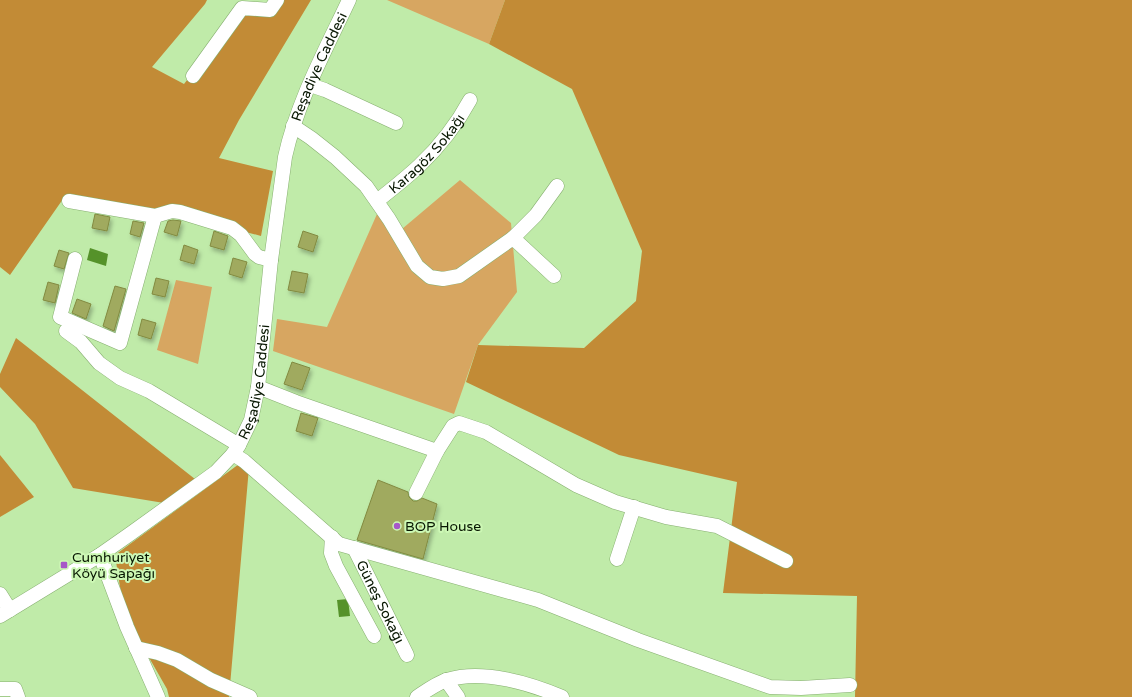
<svg xmlns="http://www.w3.org/2000/svg" width="1132" height="697" viewBox="0 0 1132 697" font-family="'Varela Round',sans-serif">
	<style>
		.green { fill: #d7a661 }
		.forest { fill: #c28b36 }
		.water { fill: #55922a }
		.building { fill: #a0aa5f; stroke: #828a40; filter: url(#shadow) }
		.lines { fill: none; stroke-linecap: round; stroke-linejoin: round }
		.minor-casing { stroke: #86af70; stroke-width: 15 }
		.minor { stroke: #fff; stroke-width: 14 }
		.poi-dot { fill: #a757c8; stroke: #cdf8b5; stroke-width: 1.5 }
		.labels { text-anchor: middle; stroke-width: 4; stroke-linejoin: round; paint-order: stroke }
		.street-label { font-size: 14px; fill: #071601; stroke: #cdf8b5 }
		.poi-label { font-size: 14px; fill: #071601; stroke: #cdf8b5; text-anchor: start }
	</style>
	<defs>
		<filter id="shadow"><feDropShadow dx="2" dy="3.5" stdDeviation="2" flood-color="#0004"/></filter>
	</defs>
	<rect width="100%" height="100%" fill="#c0eba9"/>
	<!-- green -->
	<g class="green">
		<polygon points="387,0 505,0 489,44"/>
		<polygon points="460,180 511,223 517,292 478,345 454,414 273,351 277,319 327,327 381,205 402,229"/>
		<polygon points="176,280 212,287 198,364 157,350"/>
	</g>
	<!-- forest -->
	<g class="forest">
		<polygon points="0,0 207,0 205,4 152,67 184,84 240,12 262,15 272,0 311,0 239,120 219,158 273,171 261,236 164,210 63,199 10,275 0,267"/>
		<polygon points="505,0 1132,0 1132,697 855,697 857,596 723,593 737,482 619,455 466,382 478,345 584,348 636,301 642,251 572,89 489,44"/>
		<polygon points="16,338 200,483 164,503 73,488 35,424 0,387 0,374"/>
		<polygon points="0,455 34,497 0,517"/>
		<polygon points="250,456 229,697 169,697 167,689 131,626 120,587 115,555"/>
	</g>
	<!-- water -->
	<g class="water">
		<polygon points="90,248 108,254 106,266 87,260"/>
		<polygon points="348,599 350,616 339,617 337,600"/>
	</g>
	<!-- building -->
	<g class="building">
		<polygon points="95,214 110,217 107,231 92,228"/>
		<polygon points="173,220 181,221 177,236 164,232 168,221"/>
		<polygon points="133,221 144,223 140,237 130,234"/>
		<polygon points="214,231 228,236 224,250 210,246"/>
		<polygon points="303,231 318,236 313,252 298,247"/>
		<polygon points="184,245 198,250 194,264 180,260"/>
		<polygon points="59,250 69,253 64,269 54,266"/>
		<polygon points="233,258 247,262 242,278 229,274"/>
		<polygon points="292,271 308,274 304,293 288,290"/>
		<polygon points="156,278 169,281 165,297 152,294"/>
		<polygon points="48,282 59,285 55,303 43,300"/>
		<polygon points="115,286 126,289 114,331 103,326"/>
		<polygon points="77,299 91,304 86,319 72,313"/>
		<polygon points="142,319 156,323 151,339 138,335"/>
		<polygon points="292,362 310,368 302,390 284,384"/>
		<polygon points="301,413 318,418 312,436 296,431"/>
		<polygon points="378,480 408,492 409,497 413,501 417,501 422,498 437,504 423,559 357,540"/>
	</g>
	<g class="lines">
		<!-- minor casing -->
		<g class="minor-casing">
			<g id="minor">
				<polyline points="193,76 242,8 270,10 277,0"/>
				<polyline points="310,85 325,90 396,123"/>
				<polyline points="293,126 311,138 335,157 366,186 389,219 417,266 430,277 443,279 459,276 513,238 554,276"/>
				<polyline points="69,201 155,216 172,211 180,212 232,228 241,235 255,254 259,257 271,260"/>
				<path id="s1" d="M377,201C391,190 406,178 419,166C439,147 457,124 470,100"/>
				<polyline points="513,238 536,215 557,186"/>
				<polyline points="75,259 60,317 120,343 155,216"/>
				<polyline points="66,331 81,342 99,363 120,378 149,391 239,445"/>
				<polyline points="258,387 296,402 437,451 453,426 459,423 486,432 576,485 615,502 666,517 717,526 786,561"/>
				<polyline points="233,454 244,461 339,544 538,600 638,640 770,687 801,688 850,685"/>
				<polyline points="416,493 437,451"/>
				<polyline points="332,537 331,553 336,566 374,636"/>
				<path id="s2" d="M354,548L407,655"/>
				<polyline points="100,555 127,627 158,697"/>
				<polyline points="617,559 634,507"/>
				<polyline points="0,594 10,610"/>
				<path id="s3" d="M0,616L100,555L130,534L216,472L233,454L239,445L251,420L258,387L271,260L285,157C297,102 325,51 349,0"/>
				<polyline points="136,648 158,653 177,660 211,680 250,697"/>
				<polyline points="446,680 458,697"/>
				<polyline points="0,689 15,689 18,697"/>
				<path d="M417,697C426,691 437,683 447,680C482,669 529,683 562,697"/>
			</g>
		</g>
		<!-- minor -->
		<use href="#minor" class="minor"/>
	</g>
	<!-- markers -->
	<g class="poi-dot">
		<circle cx="397" cy="526" r="4"/>
		<rect x="60" y="561" width="8" height="8" rx="2"/>
	</g>
	<g class="labels">
		<!-- street labels -->
		<g class="street-label">
			<text dy="5" stroke="none"><textPath href="#s3" startOffset="685">Reşadiye Caddesi</textPath></text>
			<text dy="5" stroke="none"><textPath href="#s1" startOffset="69">Karagöz Sokağı</textPath></text>
			<text dy="5" stroke="none"><textPath href="#s3" startOffset="361">Reşadiye Caddesi</textPath></text>
			<text dy="5" stroke="none"><textPath href="#s2" startOffset="60">Güneş Sokağı</textPath></text>
		</g>
		<!-- poi labels -->
		<g class="poi-label">
			<text x="405" y="531">BOP House</text>
			<text x="72" y="562">Cumhuriyet<tspan x="72" dy="16">Köyü Sapağı</tspan></text>
		</g>
	</g>
</svg>
